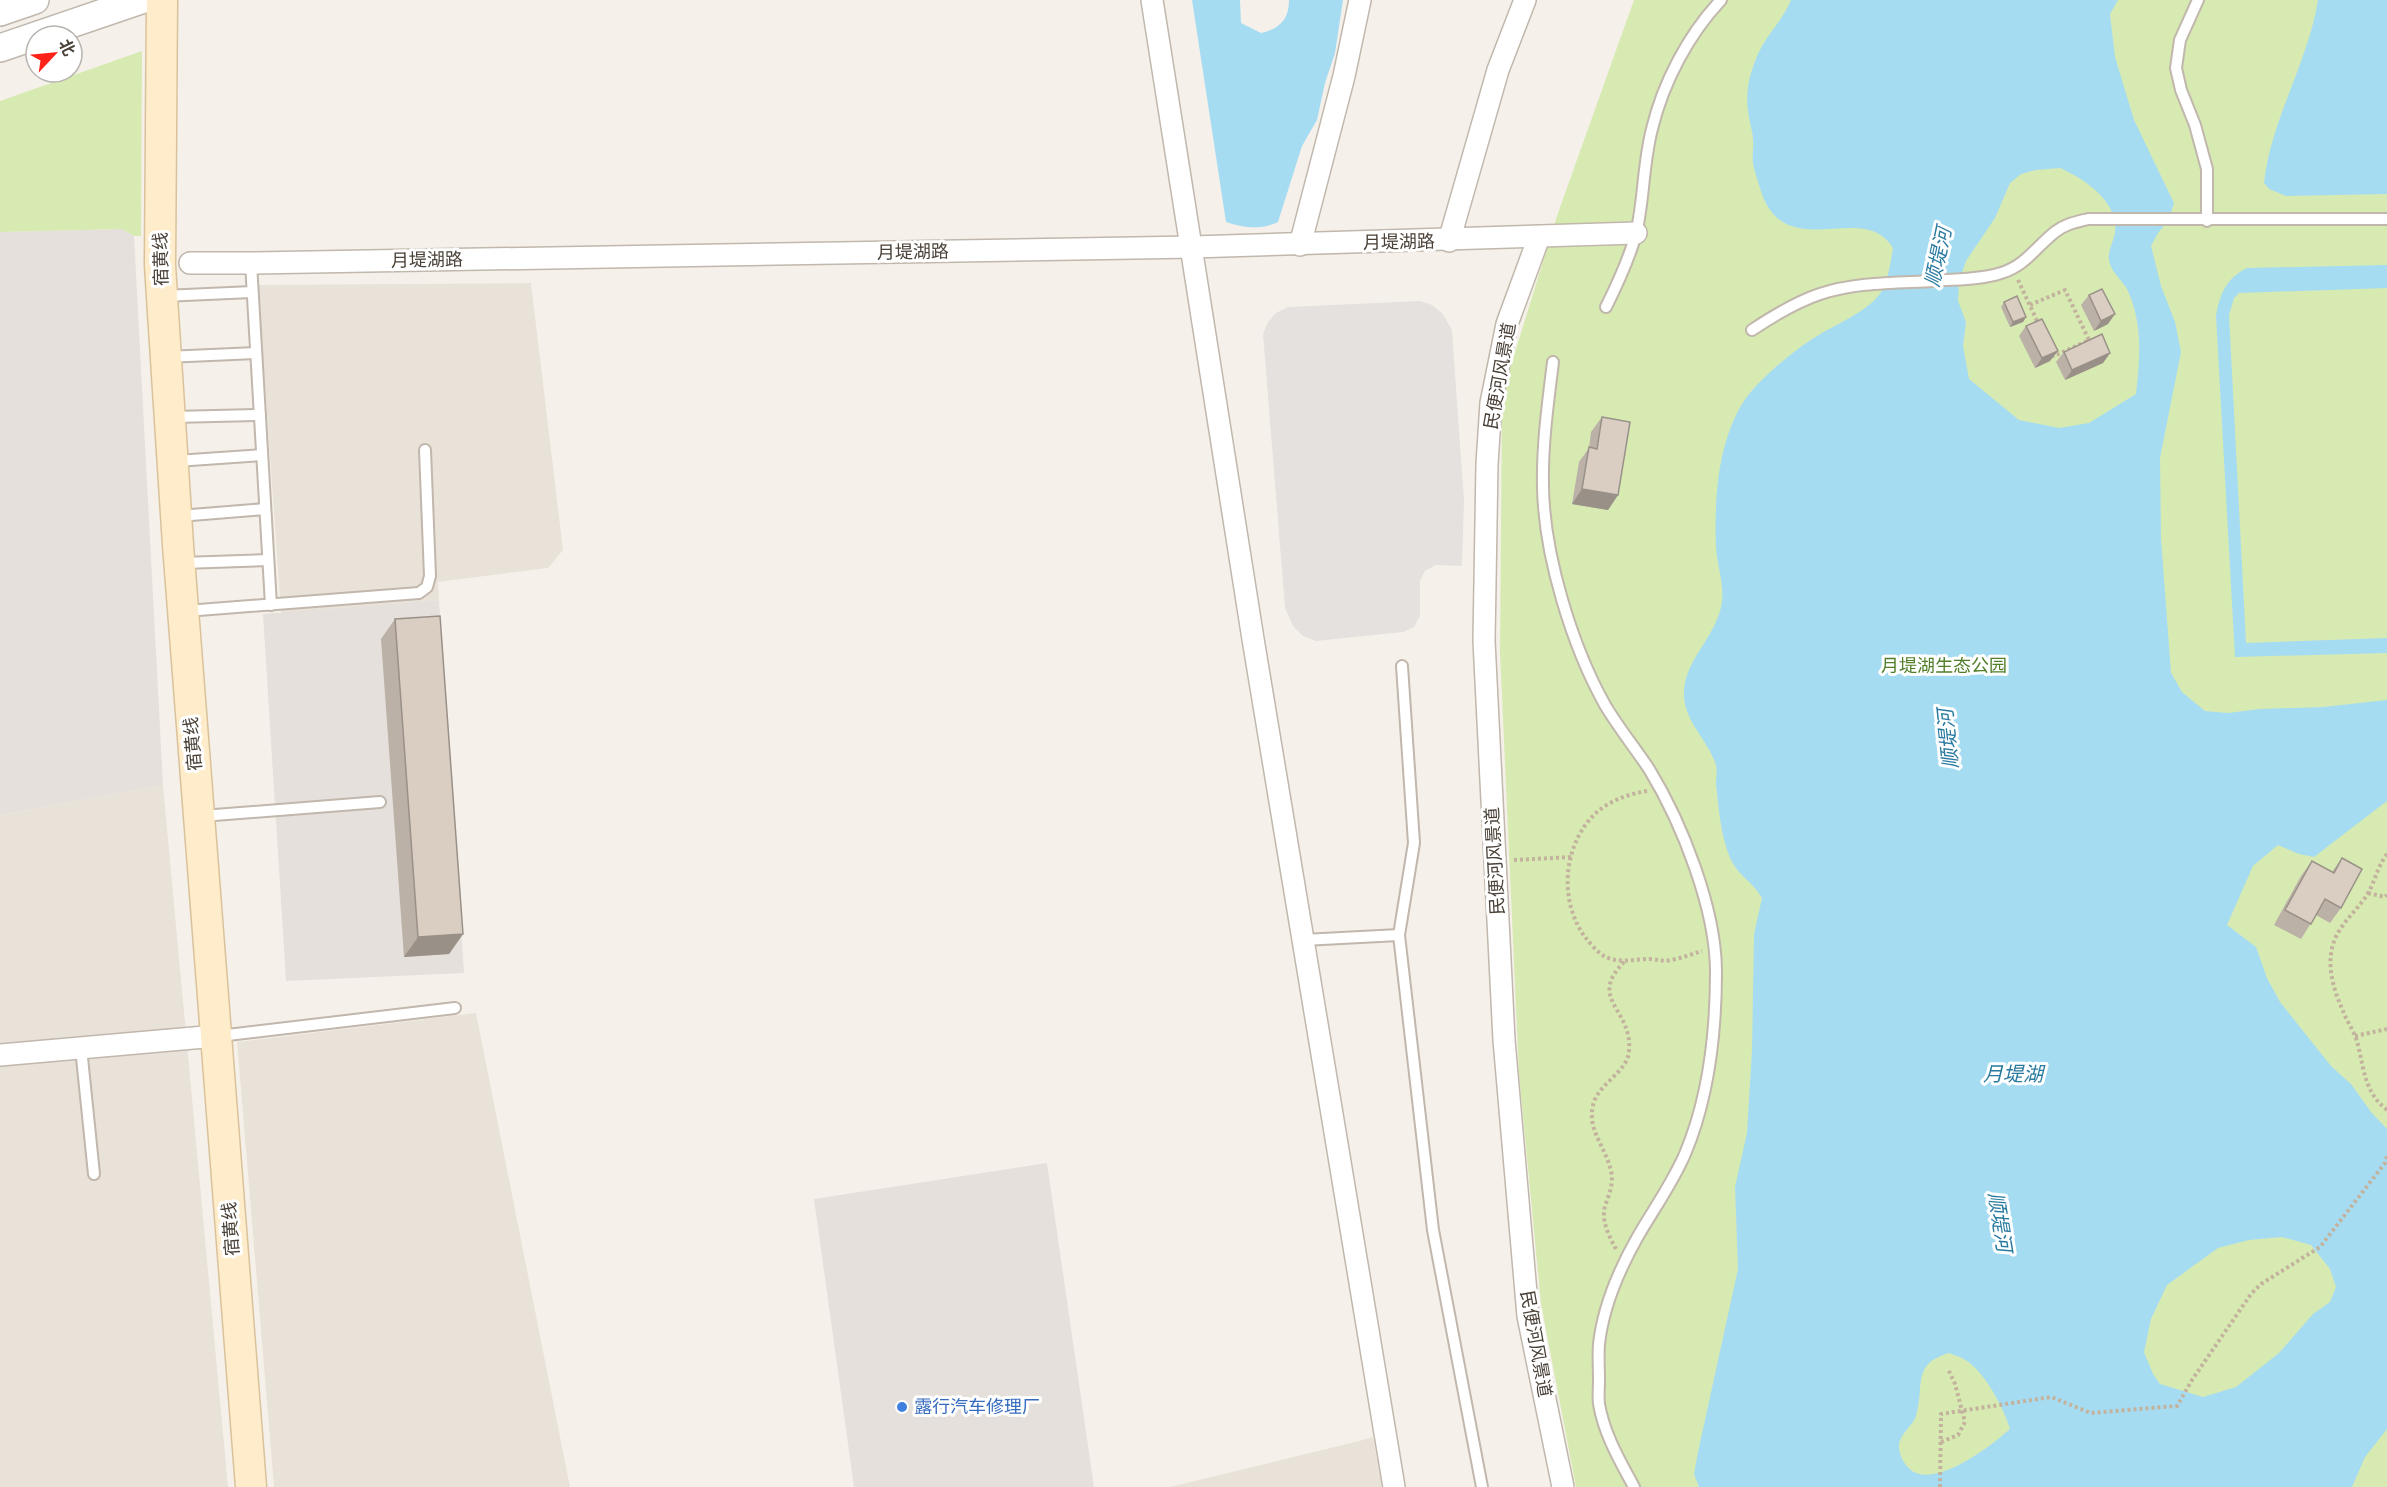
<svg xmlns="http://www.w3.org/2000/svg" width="2387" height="1487" viewBox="0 0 2387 1487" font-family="Arial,'Noto Sans SC',sans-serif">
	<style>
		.residential { fill: #e9e2d8 }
		.industrial { fill: #e5e0db }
		.green { fill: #d7eab2 }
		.parking { fill: #e4e1de }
		.water { fill: #a6dcf2; fill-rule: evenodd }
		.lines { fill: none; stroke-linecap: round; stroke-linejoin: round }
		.service-casing { stroke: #c1b7ac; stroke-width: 14 }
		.minor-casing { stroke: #c1b7ac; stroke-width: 24 }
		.tertiary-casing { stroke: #c1b7ac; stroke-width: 30 }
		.secondary-casing { stroke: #d9c29b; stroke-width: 33 }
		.path { stroke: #c3b29d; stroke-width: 4; stroke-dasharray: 3 3; stroke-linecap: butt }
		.service { stroke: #fff; stroke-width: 10 }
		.minor { stroke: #fff; stroke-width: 21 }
		.tertiary { stroke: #fff; stroke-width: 27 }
		.secondary { stroke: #ffecca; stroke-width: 30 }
		.wall { fill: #bbb1a7 }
		.shaded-wall { fill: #999088 }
		.building { fill: #dacec2; stroke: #999088; stroke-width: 1.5 }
		.shop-dot { fill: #3f7fe0; stroke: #fff; stroke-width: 2 }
		.labels { text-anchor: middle; stroke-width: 6; stroke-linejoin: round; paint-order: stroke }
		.street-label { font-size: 18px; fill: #4a4138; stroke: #fff }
		.park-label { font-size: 18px; fill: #527e29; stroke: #fff }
		.shop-label { font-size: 18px; fill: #366cbe; stroke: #fff; text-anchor: start }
		.water-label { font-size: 20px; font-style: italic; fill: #297aa0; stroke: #fff }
	</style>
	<rect width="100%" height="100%" fill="#f5f1ea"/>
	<!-- residential -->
	<g class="residential">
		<polygon points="531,283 563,550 548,568 438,582 439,600 281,613 258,285"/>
		<polygon points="163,785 228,1487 0,1487 0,815"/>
		<polygon points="476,1013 570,1487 274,1487 237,1042"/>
		<polygon points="1373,1437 1382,1487 1170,1487 1363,1440"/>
	</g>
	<!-- industrial -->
	<g class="industrial">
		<polygon points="122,229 134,236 163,785 0,815 0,232"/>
		<polygon points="439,600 464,973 286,981 263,614"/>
		<polygon points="1047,1163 1094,1487 854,1487 814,1199"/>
	</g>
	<!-- green -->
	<g class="green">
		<polygon points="1634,0 2387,0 2387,1487 1576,1487 1541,1304 1519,1074 1500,652 1502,394 1558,213"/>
		<polygon points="142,51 141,236 134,236 122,229 0,232 0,101"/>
	</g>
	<!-- parking -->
	<polygon class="parking" points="1420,301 1432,305 1443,314 1452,330 1464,501 1462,566 1436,565 1425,571 1420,581 1420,616 1414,627 1403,632 1316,641 1303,636 1293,626 1285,608 1263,334 1268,322 1276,313 1288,307"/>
	<!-- water -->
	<g class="water">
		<path d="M1192,0H1240L1241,23L1261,33C1279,29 1289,20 1289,0H1343L1335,53L1325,83L1317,120L1302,146L1278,222C1261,230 1244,228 1226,222Z"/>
		<path d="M1791,0H2118L2110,14L2115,57L2134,120L2174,203L2168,221L2158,233L2151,246L2161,286L2175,322L2181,352L2160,458L2161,539L2171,673L2182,692L2205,711L2228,713L2260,709L2323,707L2387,700V801L2314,857L2299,854L2278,845L2253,866L2227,925L2256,947L2267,978L2280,1002L2331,1066L2351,1084L2371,1112L2387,1129V1429L2365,1457L2352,1487H1699L1694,1474L1698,1452L1738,1269L1735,1187L1747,1133L1752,1050L1754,934L1762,898C1755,885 1744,879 1736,868C1731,862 1727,850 1725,843C1720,825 1718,803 1716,784C1716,777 1718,769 1715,762C1706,738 1686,723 1684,697C1682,660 1718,637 1722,601C1724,583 1717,565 1716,547C1714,496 1718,427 1755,387C1774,367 1798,347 1822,333C1838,324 1872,308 1881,292C1888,281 1891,261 1893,248C1863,197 1782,270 1759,185C1757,178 1754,170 1753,163C1752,155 1754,147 1753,140C1753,132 1750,125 1749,117C1745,97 1748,78 1756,59C1764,37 1782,22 1791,0ZM2060,168C2085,179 2119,202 2115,233C2113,243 2106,254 2110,264C2113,274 2124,282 2128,291C2143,325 2140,359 2136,394L2089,423L2059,428L2019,420L1969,379L1963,346L1966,322L1958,301L1959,281L1966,261L1995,218L2010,183L2021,174L2036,170ZM2282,1237L2311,1245L2330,1269L2336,1287L2330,1302L2313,1314L2279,1353L2236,1387L2203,1397L2160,1384L2153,1374L2144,1352L2151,1319L2167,1285L2218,1248L2249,1240ZM1949,1353C1953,1355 1958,1356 1962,1358C1983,1368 2004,1408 2010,1429C1991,1446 1938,1487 1912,1471C1905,1465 1900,1458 1899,1448C1898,1435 1912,1427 1916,1416C1925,1386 1911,1364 1949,1353Z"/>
		<path d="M2318,0H2387V194L2286,196L2269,189L2264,183C2271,119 2308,63 2318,0Z"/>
		<path d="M2387,265V288L2239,293L2234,298L2229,315L2246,643L2387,638V653L2235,657L2216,316C2220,293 2226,279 2247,268Z"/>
	</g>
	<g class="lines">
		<!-- service casing -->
		<g class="service-casing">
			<g id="service">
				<polyline points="2198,0 2180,40 2176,68 2181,90 2195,125 2207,169 2207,221"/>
				<polyline points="251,263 271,605"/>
				<polyline points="163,296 252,292"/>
				<path d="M1606,307C1618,283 1629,259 1636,234C1644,200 1643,163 1652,129C1663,83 1688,35 1721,0"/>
				<path d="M1752,330C1773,316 1796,302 1820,294C1856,282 1896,283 1933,281C1955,279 1980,280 2001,273C2025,266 2036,247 2055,232C2065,224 2076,222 2088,219H2387"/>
				<polyline points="166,357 256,353"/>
				<path d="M1553,362C1548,403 1542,445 1543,487C1544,555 1572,646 1605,705C1618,727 1635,748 1649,769C1682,823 1716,909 1716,972C1716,1034 1709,1097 1685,1154C1672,1184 1653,1210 1637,1238C1619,1270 1603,1308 1599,1344C1598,1356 1599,1369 1599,1380C1599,1388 1598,1397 1599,1404C1604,1434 1620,1461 1634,1487"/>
				<polyline points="173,417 260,415"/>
				<polyline points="176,461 262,455"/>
				<polyline points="179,516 265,509"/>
				<polyline points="182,563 268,560"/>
				<polyline points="186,611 419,593 427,587 430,576 425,450"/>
				<polyline points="1402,666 1414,843 1399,935 1433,1230 1482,1487"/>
				<polyline points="202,816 380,802"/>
				<polyline points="1303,940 1399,935"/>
				<polyline points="219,1036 455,1008"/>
				<polyline points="81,1048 94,1174"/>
			</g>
		</g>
		<!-- minor casing -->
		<g class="minor-casing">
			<g id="minor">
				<polyline points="1152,0 1253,639 1394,1487"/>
				<polyline points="1539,237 1507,324 1491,403 1487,464 1484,641 1504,1040 1528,1316 1563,1487"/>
				<polyline points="1449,241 1498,70 1525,0"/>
				<polyline points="1300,245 1344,76 1360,0"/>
				<polyline points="190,263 251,263 1193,247 1636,233"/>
				<polyline points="0,1055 216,1036"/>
			</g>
		</g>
		<!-- tertiary casing -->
		<g class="tertiary-casing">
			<g id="tertiary">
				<polyline points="0,12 35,0"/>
				<polyline points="0,48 141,0"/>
			</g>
		</g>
		<!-- secondary casing -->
		<g class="secondary-casing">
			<polyline id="secondary" points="162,0 160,265 162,297 178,545 251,1487"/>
		</g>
		<!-- path -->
		<g class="path">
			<polyline points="2018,280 2039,325"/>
			<polyline points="2030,305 2065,290 2089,340 2054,356 2052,354"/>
			<path d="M1647,791C1629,794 1611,800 1597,812C1563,843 1558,900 1585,937C1590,943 1597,952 1604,956C1618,964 1634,959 1649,959C1657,959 1663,962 1671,960C1682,958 1692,954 1702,951"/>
			<path d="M2387,854C2377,867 2375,882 2367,895C2359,907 2349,916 2341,928C2323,954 2331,984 2343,1011C2347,1022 2356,1034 2358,1045C2364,1070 2365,1093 2387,1110"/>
			<polyline points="1514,860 1572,857"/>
			<polyline points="2368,893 2385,897 2387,895"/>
			<polyline points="2355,1036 2387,1029"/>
			<path d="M1616,1249C1609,1236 1601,1221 1605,1206C1609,1195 1614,1183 1611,1171C1606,1147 1585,1128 1594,1102C1600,1083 1628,1071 1629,1051C1633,1008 1586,1000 1625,961"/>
			<polyline points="1941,1442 1958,1435 1965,1422 1955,1384 1948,1369"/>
			<polyline points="1940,1487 1941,1414 2051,1397 2091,1413 2177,1406 2192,1380 2251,1294 2261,1284 2320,1247 2385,1163 2387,1156"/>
		</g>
		<!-- service -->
		<use href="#service" class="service"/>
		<!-- minor -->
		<use href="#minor" class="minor"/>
		<!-- tertiary -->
		<use href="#tertiary" class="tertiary"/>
		<!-- secondary -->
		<use href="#secondary" class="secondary"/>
	</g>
	<!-- wall -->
	<g class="wall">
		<polygon points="2089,295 2108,324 2094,331 2081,305"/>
		<polygon points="2004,302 2026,317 2023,322 2010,327 2001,307"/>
		<polygon points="2026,326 2050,361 2035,368 2019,336"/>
		<polygon points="2064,352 2110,353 2103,363 2065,380 2056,362"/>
		<polygon points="1602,417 1618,495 1608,510 1572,504 1579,462 1589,448 1591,432"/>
		<polygon points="395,619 463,934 449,954 404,957 381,639"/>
		<polygon points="2342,858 2341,908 2330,923 2316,915 2301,939 2274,925 2301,876 2312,861 2332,872"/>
	</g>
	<!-- shaded-wall -->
	<g class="shaded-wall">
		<polygon points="2115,314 2108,324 2094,331 2101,321"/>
		<polygon points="2026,317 2023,322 2010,327 2013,322"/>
		<polygon points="2058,351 2050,361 2035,368 2042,358"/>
		<polygon points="2110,353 2103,363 2065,380 2072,370"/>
		<polygon points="1582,489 1618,495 1608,510 1572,504"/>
		<polygon points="463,934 449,954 404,957 418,937"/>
	</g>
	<!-- building -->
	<g class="building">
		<polygon points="2102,289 2115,314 2101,321 2089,295"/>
		<polygon points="2017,296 2026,317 2013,322 2004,302"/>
		<polygon points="2042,319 2058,351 2042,358 2026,326"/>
		<polygon points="2102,334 2110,353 2072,370 2064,352"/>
		<polygon points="1602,417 1630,422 1618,495 1582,489 1589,447 1597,449"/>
		<polygon points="440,616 463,934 418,937 395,619"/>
		<polygon points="2342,858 2362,869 2341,908 2325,899 2311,924 2285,910 2312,861 2334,873"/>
	</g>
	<!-- markers -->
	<circle class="shop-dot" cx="902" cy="1407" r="6"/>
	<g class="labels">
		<!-- street labels -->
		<g class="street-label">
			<text transform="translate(1399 242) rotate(-1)" y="6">月堤湖路</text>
			<text transform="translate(913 252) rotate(-1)" y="6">月堤湖路</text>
			<text transform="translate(161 259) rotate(-91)" y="6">宿黄线</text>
			<text transform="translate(427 260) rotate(-1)" y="6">月堤湖路</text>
			<text transform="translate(1500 376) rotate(-80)" y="6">民便河风景道</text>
			<text transform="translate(193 744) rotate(-95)" y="6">宿黄线</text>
			<text transform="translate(1495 861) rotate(-93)" y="6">民便河风景道</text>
			<text transform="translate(231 1229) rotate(-94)" y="6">宿黄线</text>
			<text transform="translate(1536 1344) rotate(80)" y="6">民便河风景道</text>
		</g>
		<!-- park labels -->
		<g class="park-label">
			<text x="1944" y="672">月堤湖生态公园</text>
		</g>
		<!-- shop labels -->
		<g class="shop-label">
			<text x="914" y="1413">露行汽车修理厂</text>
		</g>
		<!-- water labels -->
		<g class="water-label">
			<text transform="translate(1938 257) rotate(-78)" y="7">顺堤河</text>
			<text transform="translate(1948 739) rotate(-96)" y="7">顺堤河</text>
			<text x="2013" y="1081">月堤湖</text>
			<text transform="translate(2000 1222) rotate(81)" y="7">顺堤河</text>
		</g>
	</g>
	<!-- north arrow -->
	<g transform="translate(54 54) rotate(64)"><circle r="28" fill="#ffffff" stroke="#b7b3af" stroke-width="1.5"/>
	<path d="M0-4.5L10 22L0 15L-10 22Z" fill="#fe2219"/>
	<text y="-9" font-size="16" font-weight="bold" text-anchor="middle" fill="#4a4138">北</text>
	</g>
</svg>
